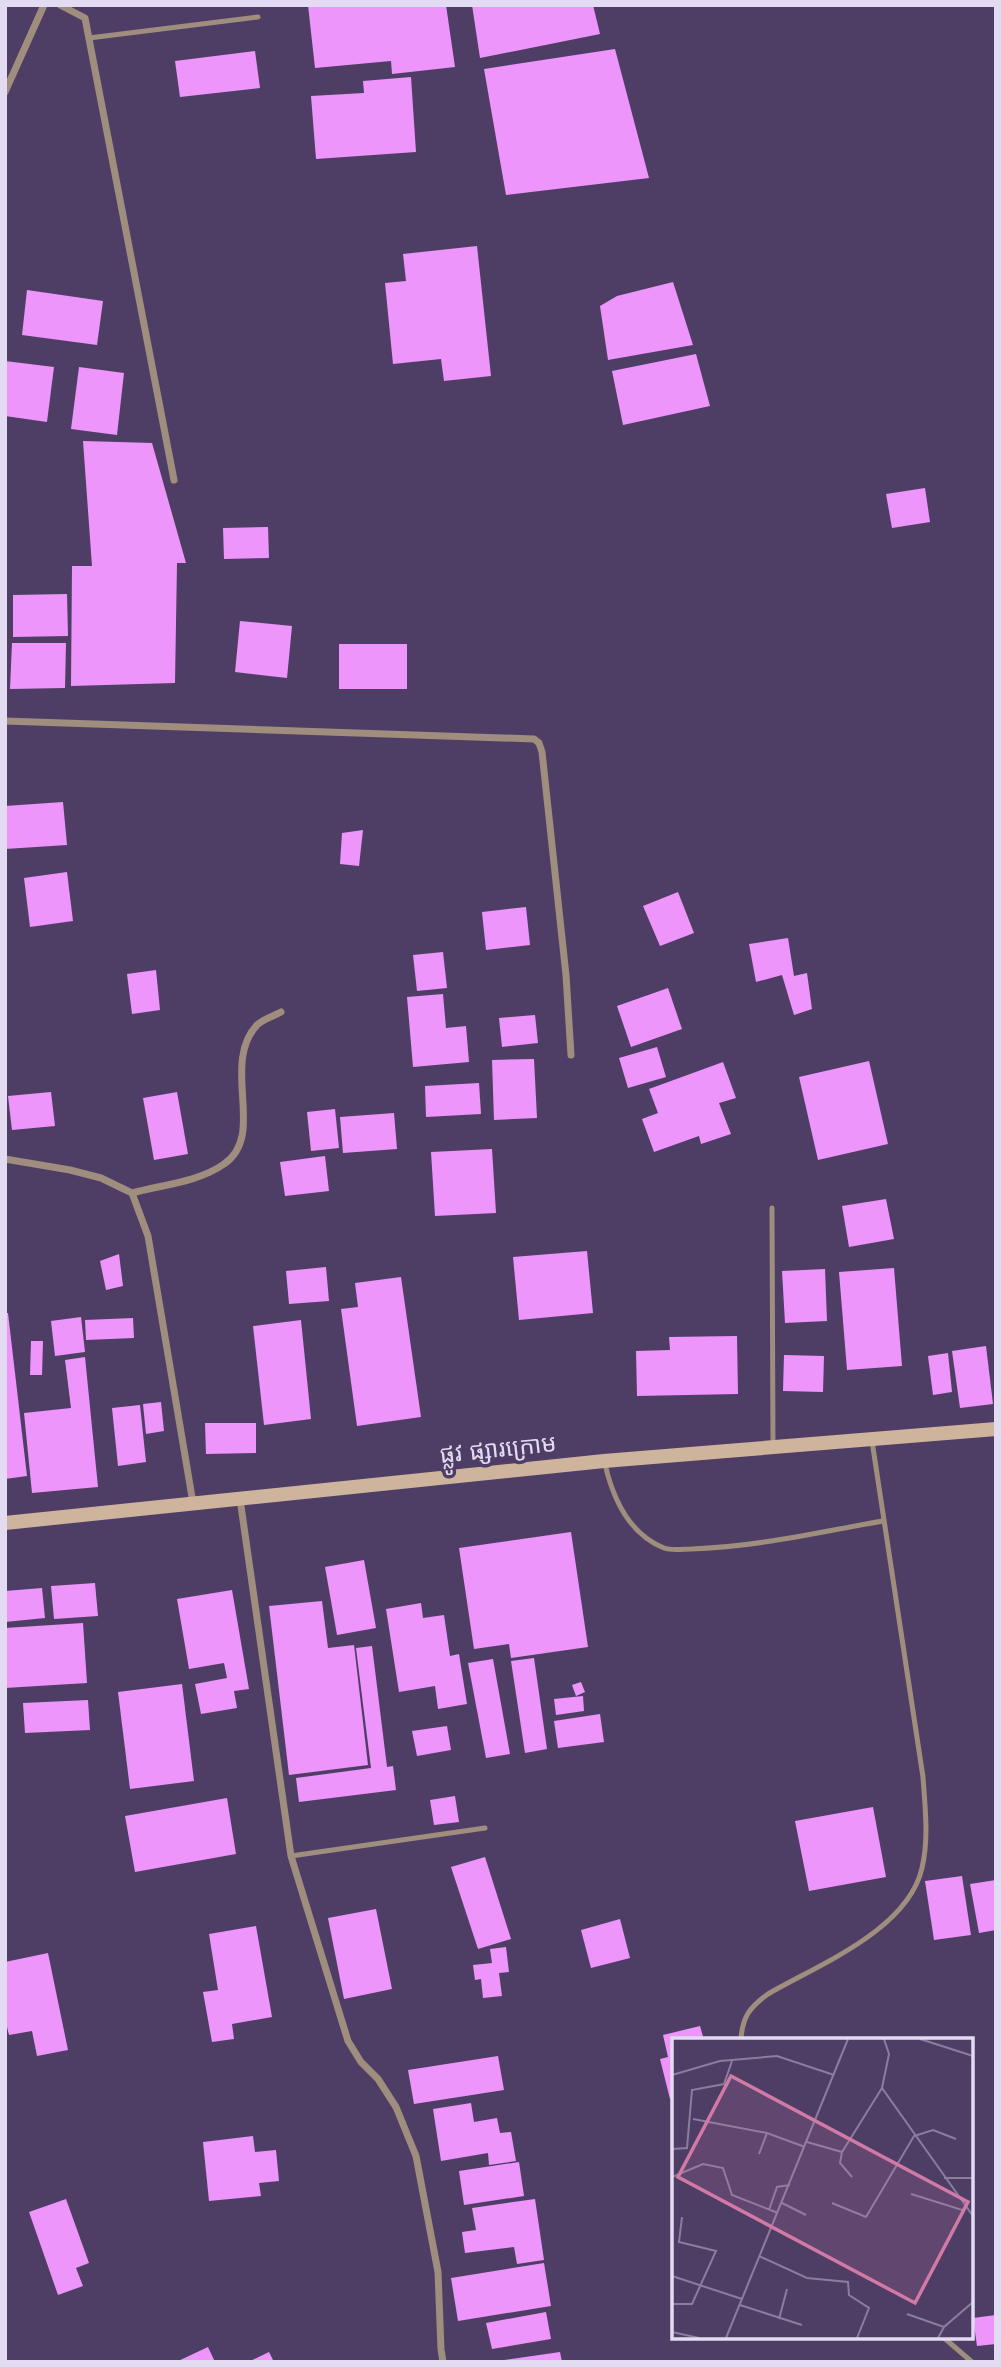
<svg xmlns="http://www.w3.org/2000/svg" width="1001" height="2367" viewBox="0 0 1001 2367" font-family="Inter,'Noto Sans Khmer',sans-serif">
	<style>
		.building { fill: #ee95fc }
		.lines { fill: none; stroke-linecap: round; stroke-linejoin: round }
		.service { stroke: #9f8d7e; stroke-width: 5 }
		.minor { stroke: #9f8d7e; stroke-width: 7 }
		.secondary { stroke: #cfb49d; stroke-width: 14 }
		.labels { text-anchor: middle; stroke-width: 7; stroke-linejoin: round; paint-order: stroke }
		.street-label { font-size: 24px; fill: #e3dbf2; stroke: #4e3e65 }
		.inset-road { fill: none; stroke: #8a7d9d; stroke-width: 2 }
		.view { fill: #d27aa6; fill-opacity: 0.15; stroke: #d27aa6; stroke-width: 3.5 }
		.inset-edge { fill: none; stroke: #e3dbf2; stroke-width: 3.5 }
	</style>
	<rect width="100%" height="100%" fill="#4e3e65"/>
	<!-- building -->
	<g class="building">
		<polygon points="308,5 446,5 455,67 392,74 391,61 315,68"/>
		<polygon points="472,5 593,5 600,34 480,58"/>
		<polygon points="615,49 649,178 506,195 484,69"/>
		<polygon points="255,51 260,88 180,97 175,61"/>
		<polygon points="411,77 416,152 316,159 311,96 364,93 363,81"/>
		<polygon points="477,246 491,376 444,381 441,359 393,364 385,283 406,281 403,254"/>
		<polygon points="673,282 693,345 608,360 600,306 617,296"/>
		<polygon points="27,290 103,301 97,345 22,335"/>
		<polygon points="696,354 710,406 623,425 612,371"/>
		<polygon points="5,361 54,367 47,422 5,416"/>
		<polygon points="79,367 124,373 117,435 71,429"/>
		<polygon points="83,441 152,443 186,563 177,563 175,683 71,686 72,566 92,566"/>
		<polygon points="925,488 930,522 892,528 886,494"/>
		<polygon points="268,527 269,558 224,559 223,528"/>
		<polygon points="67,594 68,636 13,637 13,595"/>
		<polygon points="240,621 292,626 287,678 235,672"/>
		<polygon points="12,643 66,643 65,688 10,689"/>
		<rect x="339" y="644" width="68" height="45"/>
		<polygon points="63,802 67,845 5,849 5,806"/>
		<polygon points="363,830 359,866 340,864 342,833"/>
		<polygon points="67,872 73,921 30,927 24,878"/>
		<polygon points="678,892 694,933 660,946 643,906"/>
		<polygon points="526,907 530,945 486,950 482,912"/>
		<polygon points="788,938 794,976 807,973 812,1009 794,1015 782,975 756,982 749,944"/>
		<polygon points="443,952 447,988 417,991 413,955"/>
		<polygon points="156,970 160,1010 132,1014 127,974"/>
		<polygon points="668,988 682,1029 631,1047 617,1006"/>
		<polygon points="443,994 446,1028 466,1026 469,1062 413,1067 407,997"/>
		<polygon points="535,1015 538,1043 502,1047 499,1018"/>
		<polygon points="657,1047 666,1077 628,1088 619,1058"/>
		<polygon points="534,1059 537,1118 494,1120 492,1060"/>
		<polygon points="869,1061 888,1144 818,1160 799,1077"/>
		<polygon points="723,1062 736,1098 719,1103 731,1134 701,1144 699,1136 654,1152 642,1119 658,1113 649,1089"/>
		<polygon points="479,1083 481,1114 426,1117 425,1086"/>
		<polygon points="51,1092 55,1126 12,1130 8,1096"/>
		<polygon points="177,1092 188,1154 154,1160 143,1098"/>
		<polygon points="335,1109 339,1148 311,1151 307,1112"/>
		<polygon points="394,1113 397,1149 343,1153 340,1117"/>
		<polygon points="492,1149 496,1213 435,1216 431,1152"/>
		<polygon points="325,1156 329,1191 285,1196 280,1162"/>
		<polygon points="886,1199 894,1239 849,1247 842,1206"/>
		<polygon points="587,1251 593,1313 519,1320 513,1257"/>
		<polygon points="119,1254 123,1286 106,1290 100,1261"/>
		<polygon points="326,1267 329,1301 289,1304 286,1271"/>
		<polygon points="894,1268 902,1366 847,1370 839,1272"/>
		<polygon points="825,1269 827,1321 785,1323 782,1271"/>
		<polygon points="401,1277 421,1417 357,1426 341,1309 358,1307 355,1283"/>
		<polygon points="5,1313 8,1313 27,1476 5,1479"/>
		<polygon points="81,1317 85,1352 55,1356 51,1321"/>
		<polygon points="133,1318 134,1338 86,1340 85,1320"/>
		<polygon points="301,1320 311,1419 264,1425 253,1326"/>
		<polygon points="737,1336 738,1394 637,1396 636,1351 670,1350 669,1337"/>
		<polygon points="31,1341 43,1341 42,1375 30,1375"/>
		<polygon points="986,1346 993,1404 960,1408 952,1351"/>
		<polygon points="948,1353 952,1392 933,1395 928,1356"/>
		<polygon points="784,1355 824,1356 823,1392 783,1391"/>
		<polygon points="85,1357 98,1487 32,1493 24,1413 71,1408 65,1360"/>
		<polygon points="161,1402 164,1431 146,1434 143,1404"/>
		<polygon points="140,1405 146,1462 118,1466 112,1408"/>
		<polygon points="205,1423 256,1423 256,1453 206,1454"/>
		<polygon points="571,1532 588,1647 511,1658 509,1644 474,1649 459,1548"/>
		<polygon points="364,1560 376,1628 337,1635 325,1567"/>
		<polygon points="95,1583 98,1616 54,1619 51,1586"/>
		<polygon points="42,1588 45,1618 5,1622 5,1591"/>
		<polygon points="232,1590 249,1689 234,1691 237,1708 201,1714 195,1684 227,1678 224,1663 189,1669 177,1599"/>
		<polygon points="322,1601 328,1648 354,1645 368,1765 289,1775 269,1606"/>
		<polygon points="421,1603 423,1618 444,1615 450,1656 459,1654 467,1704 438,1709 435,1686 399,1692 386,1609"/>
		<polygon points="83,1623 87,1683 5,1688 5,1628"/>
		<polygon points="372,1646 387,1767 393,1766 396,1790 299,1802 296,1778 371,1768 356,1648"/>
		<polygon points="534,1658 547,1749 525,1753 511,1661"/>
		<polygon points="493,1659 510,1754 486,1758 468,1663"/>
		<polygon points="581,1682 585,1692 576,1696 572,1685"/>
		<polygon points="182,1684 194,1781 130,1789 118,1692"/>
		<polygon points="583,1696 584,1711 556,1715 554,1699"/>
		<polygon points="88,1700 90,1730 25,1733 23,1703"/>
		<polygon points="600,1714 604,1742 558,1748 554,1721"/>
		<polygon points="447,1726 451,1750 417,1756 412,1731"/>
		<polygon points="455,1796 459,1822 434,1825 430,1800"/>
		<polygon points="227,1798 236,1854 135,1872 125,1816"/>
		<polygon points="873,1807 886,1877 809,1891 795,1821"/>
		<polygon points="485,1857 511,1939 478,1949 451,1867"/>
		<polygon points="962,1876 971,1935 934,1940 925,1881"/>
		<polygon points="996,1880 996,1930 979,1933 970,1884"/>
		<polygon points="376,1909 392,1989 344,1999 328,1918"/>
		<polygon points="620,1919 630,1958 591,1968 581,1930"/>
		<polygon points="256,1926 272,2017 232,2024 234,2039 212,2042 203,1992 218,1990 209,1934"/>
		<polygon points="506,1947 509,1972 499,1973 502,1996 483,1998 481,1979 475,1980 473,1965 492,1963 490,1949"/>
		<polygon points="48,1953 68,2050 37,2056 32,2031 9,2035 5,2019 5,1962"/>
		<polygon points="700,2026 704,2040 674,2040 674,2098 670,2099 660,2059 668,2057 663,2035"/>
		<polygon points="498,2056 504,2090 414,2104 408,2070"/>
		<polygon points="471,2103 474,2122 497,2118 500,2133 511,2132 516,2161 489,2165 488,2153 441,2161 433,2109"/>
		<polygon points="253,2136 255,2152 276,2150 279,2181 259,2183 261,2196 209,2201 203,2142"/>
		<polygon points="519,2162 524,2196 464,2205 459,2171"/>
		<polygon points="66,2199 89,2263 76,2268 83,2286 58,2295 29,2212"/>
		<polygon points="535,2199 544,2260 517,2264 514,2247 465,2253 462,2232 476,2230 472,2208"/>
		<polygon points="544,2263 551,2306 458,2321 451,2278"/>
		<polygon points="546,2312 551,2339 492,2349 486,2323"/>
		<polygon points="996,2315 996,2344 977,2346 973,2318"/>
		<polygon points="208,2347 215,2362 176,2362"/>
		<polygon points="269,2352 274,2362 248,2362"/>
		<polygon points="560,2352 562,2362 504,2362 504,2360"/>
	</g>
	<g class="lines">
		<!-- service -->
		<g class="service">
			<polyline points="89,38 258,17"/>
			<polyline points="772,1208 773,1447"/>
			<path d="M605,1464C613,1499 629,1534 664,1548C672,1551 683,1549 691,1549C756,1547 820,1532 883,1521"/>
			<polyline points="291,1856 485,1828"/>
			<path d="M741,2040C742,2017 750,2007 768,1994C818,1965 908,1930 922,1868C929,1838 925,1807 923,1777L872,1441"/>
			<polyline points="943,2337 972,2362"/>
		</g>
		<!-- minor -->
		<g class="minor">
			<polyline points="60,5 85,18 174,480"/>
			<polyline points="5,92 44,5"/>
			<polyline points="5,721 534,739 539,743 542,752 566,975 571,1055"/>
			<polyline points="5,1159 70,1170 101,1178 132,1193 148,1236 193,1503"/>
			<path d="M132,1193C161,1185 199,1182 224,1164C267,1135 220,1065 257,1025C263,1019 274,1016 281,1012"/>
			<polyline points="240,1499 291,1856 348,2041 361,2062 378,2079 396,2107 416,2156 438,2272 441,2349 443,2362"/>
		</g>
		<!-- secondary -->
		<polyline class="secondary" points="5,1523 604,1461 996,1429"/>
	</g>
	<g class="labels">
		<!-- street labels -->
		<g class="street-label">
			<text transform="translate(498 1449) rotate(-6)" y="8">ផ្លូវ ផ្សារក្រោម</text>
		</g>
	</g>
	<!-- overview -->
	<g transform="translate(672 2038)">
		<rect width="301" height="301" fill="#4e3e65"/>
		<path class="inset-road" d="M212,1L217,16L210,50L301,178M248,1L301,18M0,37L48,23L105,18L162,37M21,81L95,95L133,109M135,104L170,114L210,50M0,111L15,110L20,52L52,46L60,23M170,114L168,125L180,139M87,116L95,95M0,139L31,126L51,130L60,157L106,175M272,140H301M239,156L290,172L294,169M110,165L134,177M160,165L194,179L242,98L261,92L284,101M97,172L105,149L118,147M87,218L135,240L176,244L177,257L197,270L185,300M0,238L70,261M0,266H20L44,213L7,204L10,179M68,267L130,287M235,276L272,289M107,281L115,251M0,294L27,300M54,300L176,1M266,300L272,289L301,264"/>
		<path class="view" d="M59,38L296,164L243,265L6,139Z"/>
		<rect width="301" height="301" class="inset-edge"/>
	</g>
	<!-- border -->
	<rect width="1001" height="2367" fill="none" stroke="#e3dbf2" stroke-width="14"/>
</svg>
